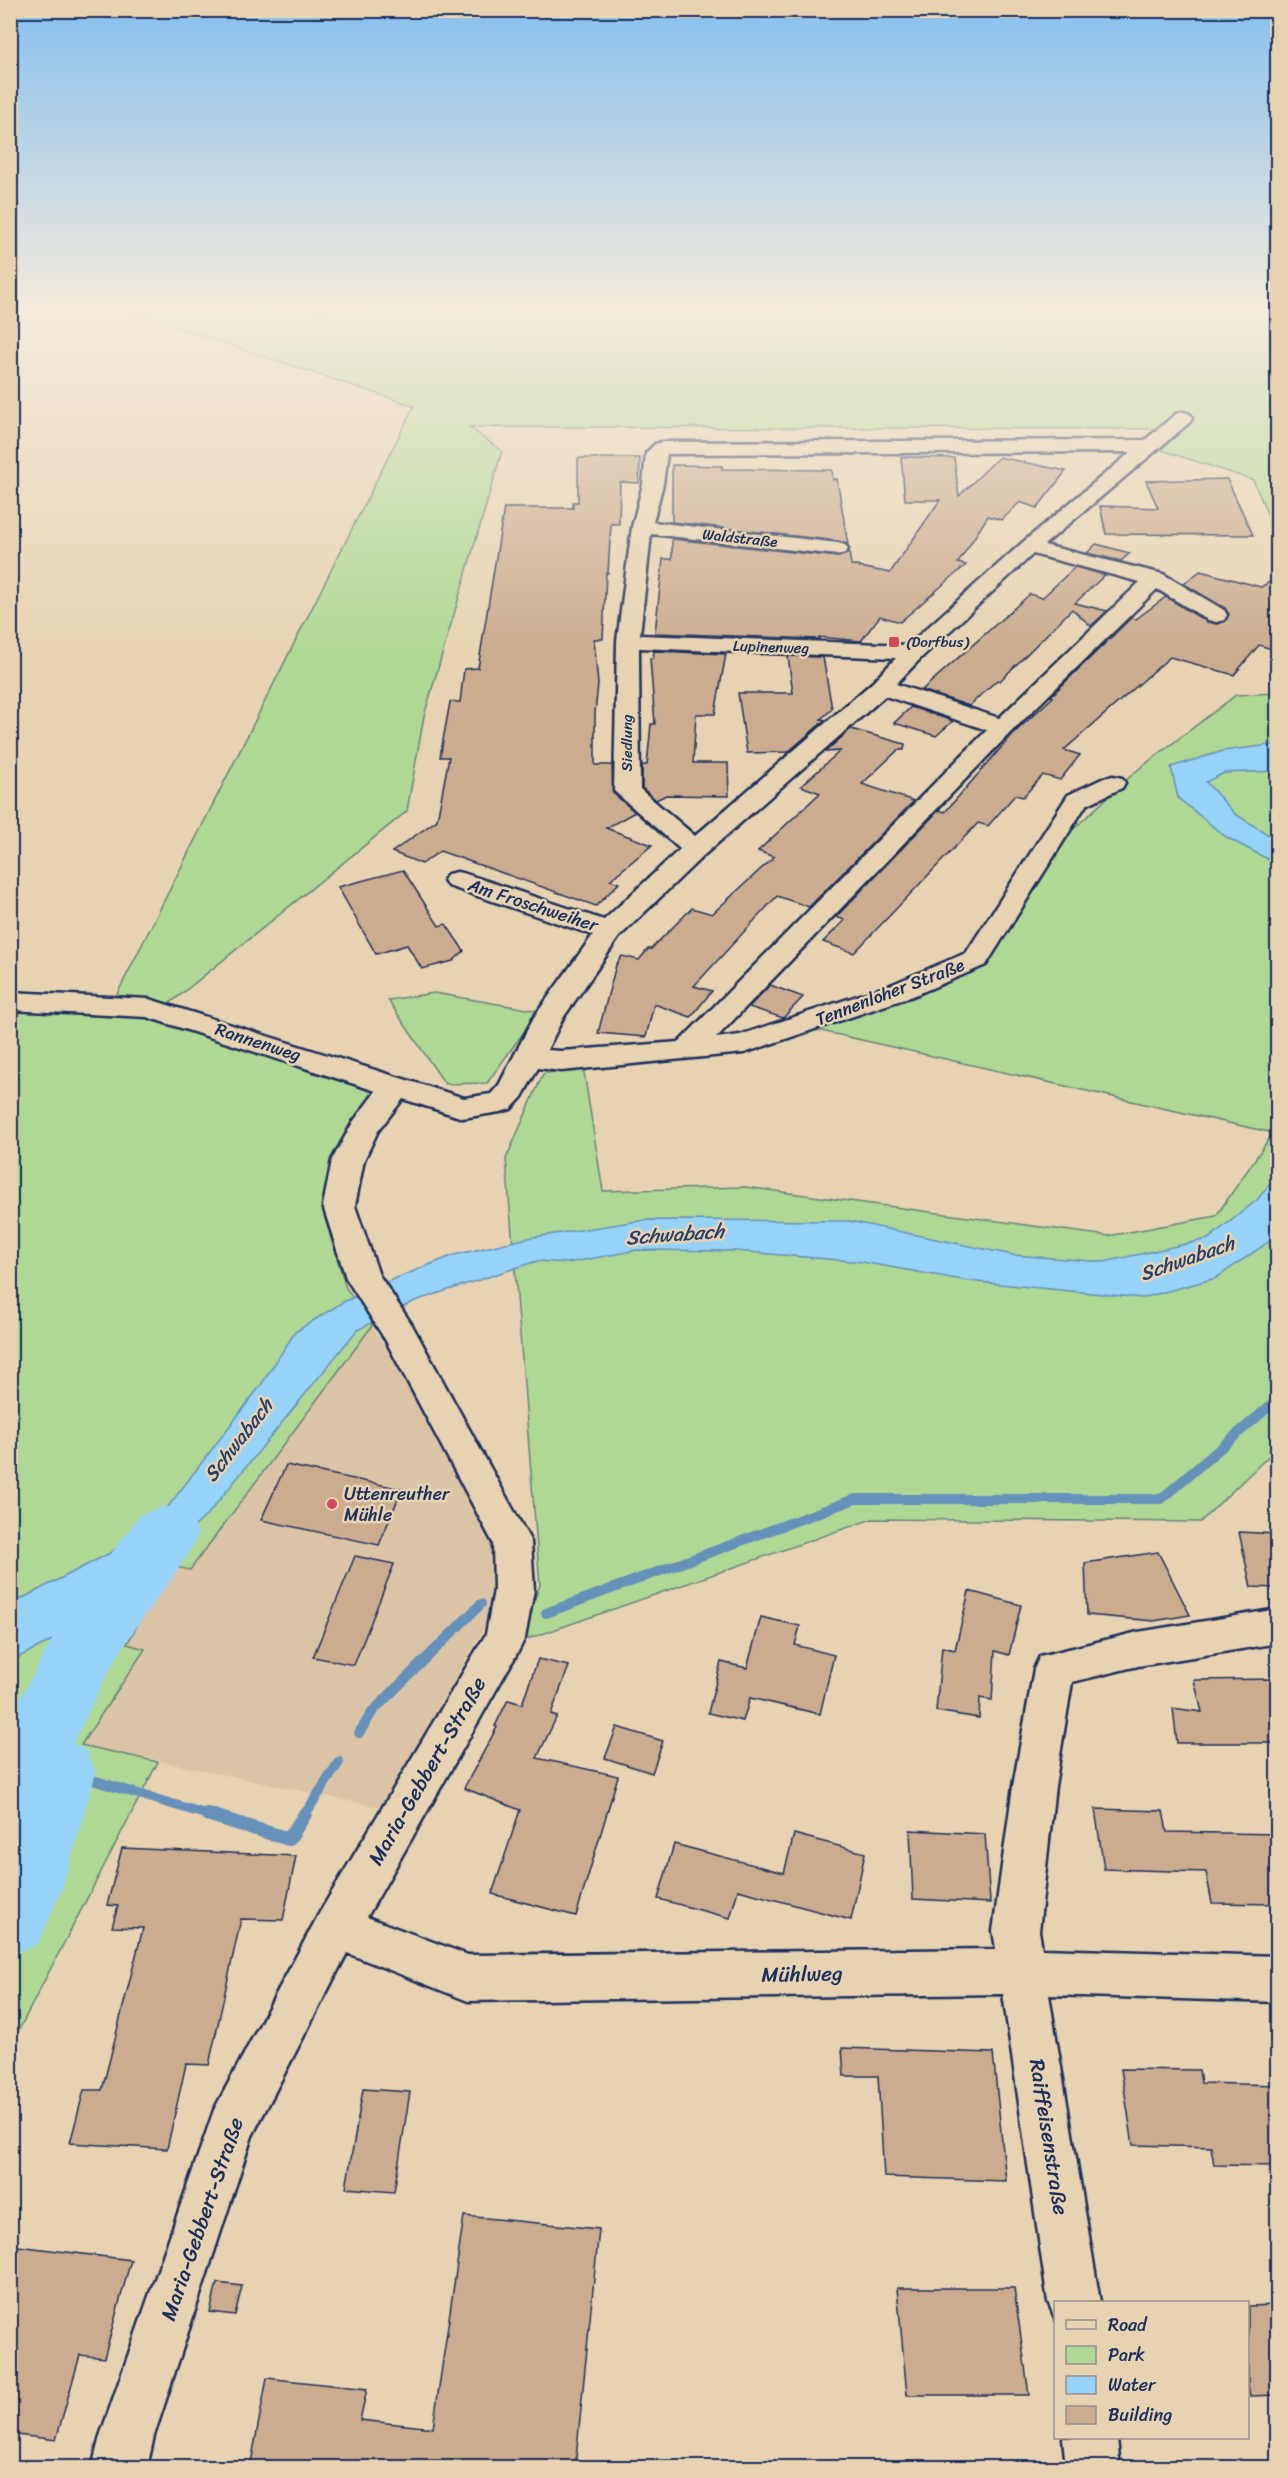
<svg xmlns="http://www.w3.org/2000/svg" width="1288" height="2478" viewBox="0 0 1288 2478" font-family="Sriracha,sans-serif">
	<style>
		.built { fill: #dbc4a5 }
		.green { fill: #afd895; stroke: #65847a; stroke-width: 1.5 }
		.water { fill: #97d3f8; stroke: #6591ba; stroke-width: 1.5 }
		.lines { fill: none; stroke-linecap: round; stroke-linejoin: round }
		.stream-far1 { stroke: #6591ba; stroke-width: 10 }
		.stream { stroke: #6591ba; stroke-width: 14 }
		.river { fill: #97d3f8; fill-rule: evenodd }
		.building { fill: #cbac8e; stroke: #1b2f5e; stroke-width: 1.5 }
		.minor-casing { stroke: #1b2f5e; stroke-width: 5 }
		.minor { fill: #e7d3b1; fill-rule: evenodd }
		.poi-dot { fill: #d1495b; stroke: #e7d3b1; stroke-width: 2 }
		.labels { text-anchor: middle; stroke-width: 5; stroke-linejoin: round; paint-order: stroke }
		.far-street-label { font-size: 15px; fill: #1b2f5e; stroke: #e7d3b1 }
		.far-poi-label { font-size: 15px; fill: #1b2f5e; stroke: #e7d3b1; text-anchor: start }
		.street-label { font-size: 18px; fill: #1b2f5e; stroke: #e7d3b1 }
		.poi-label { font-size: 18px; fill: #1b2f5e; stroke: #e7d3b1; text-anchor: start }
		.water-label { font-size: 20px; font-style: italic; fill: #273f6d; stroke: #e7d3b1 }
		.near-street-label { font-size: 21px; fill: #1b2f5e; stroke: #e7d3b1 }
	</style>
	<rect width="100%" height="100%" fill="#e7d3b1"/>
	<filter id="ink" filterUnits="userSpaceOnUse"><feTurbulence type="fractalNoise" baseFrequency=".0167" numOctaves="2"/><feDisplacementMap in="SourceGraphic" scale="12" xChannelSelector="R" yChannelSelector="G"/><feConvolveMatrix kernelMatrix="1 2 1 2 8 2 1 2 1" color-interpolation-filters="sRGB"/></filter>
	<g filter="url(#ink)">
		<!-- built -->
		<polygon class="built" points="372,1326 465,1480 493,1540 497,1572 490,1617 384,1808 81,1745 145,1649 127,1644 171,1566 190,1570"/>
		<!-- green -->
		<g class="green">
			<polygon points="124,310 1277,310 1277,536 1253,480 1152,447 1170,429 469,427 502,451 424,716 407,811 158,1013 375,1086 323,1212 346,1288 372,1326 190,1570 171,1566 127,1644 145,1649 81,1745 158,1762 11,2045 11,1004 112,1004 414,406"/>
			<polygon points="1277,693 1277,1448 1200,1522 872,1519 519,1642 540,1585 506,1159 543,1074 583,1066 603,1191 745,1187 1108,1236 1216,1216 1273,1133 817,1030 986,961 1064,838 1135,772 1236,695"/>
			<polygon points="434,993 539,1011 487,1083 445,1084 388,1000"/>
		</g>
		<!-- water -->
		<g class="water">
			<polygon points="1277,744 1277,771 1224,773 1206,782 1235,814 1277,840 1277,864 1226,837 1178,798 1171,767 1223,751"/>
			<polygon points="1277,1175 1277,1236 1216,1278 1142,1298 968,1281 862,1262 736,1251 637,1250 568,1263 537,1261 415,1301 357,1330 208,1514 142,1576 78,1627 11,1661 11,1604 108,1554 161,1516 261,1385 295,1332 343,1302 389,1281 454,1255 528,1238 645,1220 849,1221 1013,1255 1104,1262 1208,1239 1257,1200"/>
		</g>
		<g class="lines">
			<!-- stream-far1 -->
			<g class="stream-far1">
				<polyline points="546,1613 855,1499 1161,1499 1278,1399"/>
				<polyline points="359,1733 373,1711 481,1604"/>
				<polyline points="58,1773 79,1776 212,1816"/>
				<polyline points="304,1816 339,1762"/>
			</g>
			<!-- stream -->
			<polyline class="stream" points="207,1814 289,1839 305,1814"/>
			<!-- river -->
			<path class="river" d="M165,1506L189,1514L199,1534C181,1570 154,1601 132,1634C108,1668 91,1707 73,1744L85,1749L96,1773L62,1889L38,1944L10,1955V1804L13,1796L10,1795V1717L59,1627L81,1593L141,1514Z"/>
		</g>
		<!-- building -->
		<g class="building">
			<polygon points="901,457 954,458 959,496 999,457 1066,471 1037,508 1020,502 1002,520 988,516 958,563 966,565 900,622 880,616 861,641 819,637 819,639 655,633 663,559 672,559 672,539 838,557 849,552 851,565 890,573 940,500 905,500"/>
			<polygon points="578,458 640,458 639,483 620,482 619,524 611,524 608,573 606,573 603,639 594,639 598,684 595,713 595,765 612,765 613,793 635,812 606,828 652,845 610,880 619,883 596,906 440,851 422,864 392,852 437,820 449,757 440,757 450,702 460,702 464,669 478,668 504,508 573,508 573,502 578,502"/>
			<polygon points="672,465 722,466 722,469 832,470 833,480 837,479 848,545 838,541 672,522"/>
			<polygon points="1227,479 1253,535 1106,534 1100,506 1158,508 1146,481"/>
			<polygon points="1096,544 1130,553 1121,561 1087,553"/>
			<polygon points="1075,567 1105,575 1075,603 1107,611 1091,626 1072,609 1000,681 997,680 969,706 922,690 1030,594 1042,598"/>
			<polygon points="1200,571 1261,587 1278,577 1278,651 1259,645 1234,675 1170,657 1064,750 1080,755 1060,780 1043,775 1023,797 1015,795 988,826 978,823 854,953 823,942 845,920 836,917 939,810 945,812 1013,734 1053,697 1051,696 1131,618 1136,619 1166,597 1207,622 1217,624 1226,621 1229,614 1225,608 1184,584"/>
			<polygon points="654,651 726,654 715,714 696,714 693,763 728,763 729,796 666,795 656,800 642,788 642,765 647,765 651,724 655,724 650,658 653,658"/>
			<polygon points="788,656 823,657 832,709 821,719 825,720 788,752 747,753 738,693 793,693"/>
			<polygon points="911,707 953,721 936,736 894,723"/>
			<polygon points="851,729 905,744 904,750 898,750 862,784 914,801 809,907 777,896 694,986 712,991 691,1017 654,1004 646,1037 598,1033 616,965 622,956 639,960 648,949 651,949 692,908 712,914 774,857 758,851 820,793 801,786 840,751 825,752"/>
			<polygon points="403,870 439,926 446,924 464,951 453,961 422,969 407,945 376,954 338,887"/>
			<polygon points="770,985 803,997 783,1018 749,1007"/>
			<polygon points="286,1465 402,1489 379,1545 261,1520"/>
			<polygon points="1239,1532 1278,1534 1278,1588 1251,1587"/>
			<polygon points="1158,1552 1190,1615 1154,1621 1087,1615 1085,1563"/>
			<polygon points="355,1556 394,1564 354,1665 313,1657"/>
			<polygon points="969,1591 1021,1605 1009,1655 995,1651 992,1700 980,1698 979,1718 936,1711 942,1647 955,1650"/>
			<polygon points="761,1617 800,1626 795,1645 834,1655 820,1714 750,1698 743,1721 708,1713 721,1662 747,1668"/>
			<polygon points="538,1659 569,1666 551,1714 557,1716 537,1758 618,1776 576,1916 492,1894 520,1810 464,1788 497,1727 495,1726 508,1700 522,1704"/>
			<polygon points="1278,1679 1278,1743 1177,1743 1173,1708 1202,1712 1194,1680"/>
			<polygon points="617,1727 663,1741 652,1773 605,1758"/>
			<polygon points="1095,1809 1163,1811 1167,1832 1278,1834 1278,1904 1212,1903 1206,1872 1104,1869"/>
			<polygon points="910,1830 985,1834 990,1903 913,1899"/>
			<polygon points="794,1834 865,1853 851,1920 738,1890 730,1918 658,1899 674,1844 784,1873"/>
			<polygon points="122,1848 296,1856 283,1920 241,1919 209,2065 186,2064 167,2149 70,2143 84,2090 102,2090 143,1928 112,1927 118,1906 107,1905"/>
			<polygon points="842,2048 993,2053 1006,2181 884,2177 878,2076 844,2076"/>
			<polygon points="1121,2069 1199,2070 1201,2083 1278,2085 1278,2166 1214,2165 1211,2147 1133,2145"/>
			<polygon points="363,2089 410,2092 394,2192 346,2188"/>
			<polygon points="464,2216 599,2229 575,2468 250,2468 267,2378 367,2389 360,2420 433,2428"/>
			<polygon points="10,2245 131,2260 104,2358 80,2355 56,2440 10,2434"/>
			<polygon points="217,2283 242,2286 235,2315 210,2312"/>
			<polygon points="897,2288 1014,2288 1029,2395 907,2395"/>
			<polygon points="1278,2305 1278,2395 1250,2396 1248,2384 1248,2306"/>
		</g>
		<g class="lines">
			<!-- minor casing -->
			<g class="minor-casing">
				<g id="minor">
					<path d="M1183,412L1190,414L1192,418L1190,422L1044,545L1163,574L1224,610L1227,615L1224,620L1216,622L1208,620L1157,589L1011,732L716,1038L740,1035L893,984L966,953L1068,795L1104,778L1113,776L1122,778L1125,783L1122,788L1086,805L986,965L913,996L744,1053L561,1071L538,1068L522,1097L511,1109L500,1112L463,1118L403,1099L378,1131L364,1160L355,1206L379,1275L412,1325L531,1542L534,1590L525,1638L519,1650L367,1917L468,1955L996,1949L993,1931L1013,1786L1034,1669L1040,1656L1138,1632L1278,1609V1643L1138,1666L1072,1682L1055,1786L1039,1931L1042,1949L1278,1956V2002L1049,1995L1100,2302H1056V2320L1048,2302L1003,1994L468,2001L347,1953L252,2136L154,2436L147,2468H92L100,2436L214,2110L320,1912L486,1634L494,1590L493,1543L386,1341L346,1278L323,1206L332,1160L353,1122L376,1091L147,1017L10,1010V992L149,999L464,1098L491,1094L499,1085L534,1017L593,935L448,886L444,880L448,874L457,872L466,874L604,920L680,849L614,791L617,641L632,527L643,484L646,453L655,444L662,442L1145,440L1176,414ZM1131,452L1022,543L908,645L640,635L651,534L838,555L845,553L848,549L845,545L838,543L653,522L663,484L667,454ZM1033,554L1140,582L999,718L896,684L922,657ZM639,648L896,658L873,682L695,836L640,789ZM885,696L987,730L679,1042L561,1051L547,1050L563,1018L619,937L704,855Z"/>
					<polygon points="1063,2438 1117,2438 1120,2468 1066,2468"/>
				</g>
			</g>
			<!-- minor -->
			<use href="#minor" class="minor"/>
		</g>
	</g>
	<!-- sky -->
	<linearGradient id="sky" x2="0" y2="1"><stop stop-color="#87c0ee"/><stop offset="0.47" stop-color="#f4ebdc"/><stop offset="1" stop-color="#f4ebdc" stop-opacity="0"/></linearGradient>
	<rect width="1288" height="657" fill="url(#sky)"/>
	<!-- markers -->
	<g class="poi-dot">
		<rect x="888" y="636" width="12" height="12" rx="3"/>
		<circle cx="332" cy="1504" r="6"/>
	</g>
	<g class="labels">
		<!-- far-street labels -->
		<g class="far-street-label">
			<text transform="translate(740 538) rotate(6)" y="5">Waldstraße</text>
			<text transform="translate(771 647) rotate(2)" y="5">Lupinenweg</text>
			<text transform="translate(627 743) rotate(-90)" y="5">Siedlung</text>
		</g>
		<!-- far-poi labels -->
		<g class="far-poi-label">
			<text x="906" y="647">(Dorfbus)</text>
		</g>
		<!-- street labels -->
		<g class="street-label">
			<text transform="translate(533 905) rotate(18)" y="6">Am Froschweiher</text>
			<text transform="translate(890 992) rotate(-21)" y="6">Tennenloher Straße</text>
			<text transform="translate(258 1042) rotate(18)" y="6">Rannenweg</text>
		</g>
		<!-- poi labels -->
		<g class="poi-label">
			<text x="344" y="1500">Uttenreuther<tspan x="344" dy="21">Mühle</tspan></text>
		</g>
		<!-- water labels -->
		<g class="water-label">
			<text transform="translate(675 1234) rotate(-4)" y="7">Schwabach</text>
			<text transform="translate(1187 1258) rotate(-19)" y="7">Schwabach</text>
			<text transform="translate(238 1440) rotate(-52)" y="7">Schwabach</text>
		</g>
		<!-- near-street labels -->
		<g class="near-street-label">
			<text transform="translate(427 1771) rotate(-60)" y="7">Maria-Gebbert-Straße</text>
			<text transform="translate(802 1974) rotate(-1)" y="7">Mühlweg</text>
			<text transform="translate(1049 2137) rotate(81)" y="7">Raiffeisenstraße</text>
			<text transform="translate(202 2219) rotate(-71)" y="7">Maria-Gebbert-Straße</text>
		</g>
	</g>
	<!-- margin -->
	<rect width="1288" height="2478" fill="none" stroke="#e7d3b1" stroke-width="36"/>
	<rect x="18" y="18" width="1252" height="2442" fill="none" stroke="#1b2f5e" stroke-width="2" filter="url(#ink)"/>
	<!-- legend -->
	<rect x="1054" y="2301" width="195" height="138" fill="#e7d3b1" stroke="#959190" stroke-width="1.5"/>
	<rect x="1066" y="2320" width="30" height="9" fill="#e7d3b1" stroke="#959190" stroke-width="1.5"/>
	<text x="1108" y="2331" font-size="18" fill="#1b2f5e">Road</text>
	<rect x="1066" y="2346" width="30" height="18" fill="#afd895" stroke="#959190" stroke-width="1.5"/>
	<text x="1108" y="2361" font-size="18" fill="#1b2f5e">Park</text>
	<rect x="1066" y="2376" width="30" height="18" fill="#97d3f8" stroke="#959190" stroke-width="1.5"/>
	<text x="1108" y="2391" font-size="18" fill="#1b2f5e">Water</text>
	<rect x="1066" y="2406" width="30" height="18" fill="#cbac8e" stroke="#959190" stroke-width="1.5"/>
	<text x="1108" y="2421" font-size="18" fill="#1b2f5e">Building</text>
</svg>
